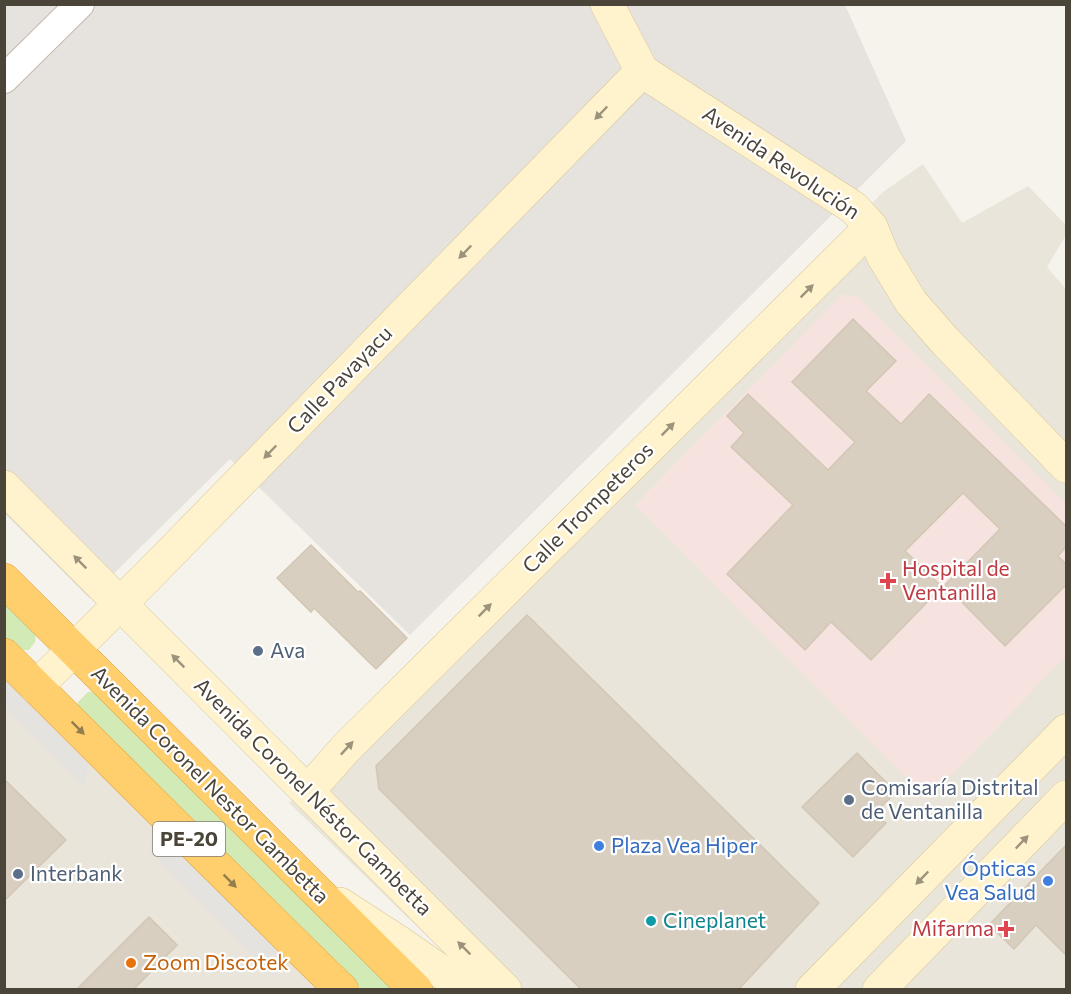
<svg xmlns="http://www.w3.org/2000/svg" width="1071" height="994" viewBox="0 0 1071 994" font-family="Commissioner,sans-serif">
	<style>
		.residential { fill: #eae5da }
		.industrial { fill: #e6e2dd }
		.medical { fill: #f6e3e0 }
		.green { fill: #d2eab5 }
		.parking { fill: #e5e3e0 }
		.building { fill: #d8cfc1; stroke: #d3c7b4; stroke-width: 1.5 }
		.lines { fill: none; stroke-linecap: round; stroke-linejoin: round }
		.street-casing { stroke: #c2bbae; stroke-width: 30 }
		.secondary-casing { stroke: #d6c79b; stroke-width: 34 }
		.highway-casing { stroke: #e0a43c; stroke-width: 34 }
		.street { stroke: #fff; stroke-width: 28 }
		.secondary { stroke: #fff3cd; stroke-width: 33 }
		.highway { stroke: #ffcf6e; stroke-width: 33 }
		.oneway { fill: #9c937c }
		.oneway2 { fill: #937c4e }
		.health-dot { fill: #e0444e; stroke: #fff; stroke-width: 2 }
		.service-dot { fill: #5c6f8a; stroke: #fff; stroke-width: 2 }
		.shop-dot { fill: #3f7fe0; stroke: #fff; stroke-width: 2 }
		.culture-dot { fill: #0f9aa8; stroke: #fff; stroke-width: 2 }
		.food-dot { fill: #e8710a; stroke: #fff; stroke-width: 2 }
		.labels { text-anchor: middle; stroke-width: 4.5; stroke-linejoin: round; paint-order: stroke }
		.shield { fill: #fff; stroke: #817c74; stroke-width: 1.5 }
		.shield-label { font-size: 20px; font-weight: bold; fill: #4b4439 }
		.street-label { font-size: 21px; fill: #4b4439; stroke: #fff }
		.health-label { font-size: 21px; fill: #be3a42; stroke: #fff; text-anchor: start }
		.service-label { font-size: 21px; fill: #4e5e75; stroke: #fff; text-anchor: start }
		.shop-label { font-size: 21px; fill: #366cbe; stroke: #fff; text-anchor: start }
		.culture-label { font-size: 21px; fill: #0d838f; stroke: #fff; text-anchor: start }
		.food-label { font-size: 21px; fill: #c56008; stroke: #fff; text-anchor: start }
	</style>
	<rect width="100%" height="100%" fill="#f6f3ec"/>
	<!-- residential -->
	<g class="residential">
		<polygon points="923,164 962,223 1028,186 1066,225 1066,235 1047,267 1066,289 1066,989 515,989 456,964 289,803 883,192"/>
		<polygon points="5,672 321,989 5,989"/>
	</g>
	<!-- industrial -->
	<polygon class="industrial" points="4,5 845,5 906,141 410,635 230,459 89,598 5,514"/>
	<!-- medical -->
	<polygon class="medical" points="843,294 858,297 1066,503 1066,656 928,799 635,505"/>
	<!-- green -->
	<g class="green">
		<polygon points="4,601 36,632 35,642 29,650 19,650 5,639"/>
		<polygon points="97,691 397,989 361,989 77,711 78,702 88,692"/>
	</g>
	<!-- parking -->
	<g class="parking">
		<polygon points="4,678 88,762 85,788 5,707"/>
		<polygon points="153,826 280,953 276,978 149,851"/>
	</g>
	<!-- building -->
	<g class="building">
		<polygon points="853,319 896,361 866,391 901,424 929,394 1066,526 1066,547 1058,556 1066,564 1066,585 1005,646 945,585 1000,529 963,493 905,551 942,587 871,660 831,622 805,650 727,574 793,505 731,447 744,433 727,416 748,394 828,470 855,442 792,382"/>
		<polygon points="311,545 358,592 360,591 407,638 376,669 314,608 311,612 277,578"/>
		<polygon points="527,615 819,903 738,990 582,990 379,789 376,766"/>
		<polygon points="857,753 896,792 875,813 886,823 853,857 802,807"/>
		<polygon points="4,779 66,840 4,901"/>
		<polygon points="1066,845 1066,955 1036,925 1014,949 989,925"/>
		<polygon points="149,917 177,945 133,990 76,990"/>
	</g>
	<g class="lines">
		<!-- street casing -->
		<g class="street-casing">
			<polyline id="street" points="4,79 80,4"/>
		</g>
		<!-- secondary casing -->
		<g class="secondary-casing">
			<g id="secondary">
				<polyline points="607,4 642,71 854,208 871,227 883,256 911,302 945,341 1066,466"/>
				<polyline points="4,487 505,990"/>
				<polyline points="36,687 147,577 642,71"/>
				<polyline points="308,791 346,748 871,227"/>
				<polyline points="340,904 397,941 468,990"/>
				<polyline points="812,990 1066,731"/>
				<polyline points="879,990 1066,797"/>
			</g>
		</g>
		<!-- highway casing -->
		<g class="highway-casing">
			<g id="highway">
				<polyline points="4,580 416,990"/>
				<path d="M4,655C117,767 228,879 342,990"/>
			</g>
		</g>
		<!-- street -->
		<use href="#street" class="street"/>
		<!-- secondary -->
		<use href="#secondary" class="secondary"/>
		<!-- highway -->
		<use href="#highway" class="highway"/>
	</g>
	<!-- one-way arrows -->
	<defs><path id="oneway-solid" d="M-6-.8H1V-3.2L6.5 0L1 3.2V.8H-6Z" transform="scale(1.5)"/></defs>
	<g class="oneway">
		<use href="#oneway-solid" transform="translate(601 113) rotate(134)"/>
		<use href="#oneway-solid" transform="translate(465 252) rotate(134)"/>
		<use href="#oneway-solid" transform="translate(807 291) rotate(-45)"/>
		<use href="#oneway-solid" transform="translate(668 429) rotate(-45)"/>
		<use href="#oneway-solid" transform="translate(270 452) rotate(134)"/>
		<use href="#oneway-solid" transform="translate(80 562) rotate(-135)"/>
		<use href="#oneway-solid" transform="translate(485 610) rotate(-45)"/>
		<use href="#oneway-solid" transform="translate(178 661) rotate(-135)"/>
		<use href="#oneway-solid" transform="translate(347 748) rotate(-47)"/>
		<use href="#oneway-solid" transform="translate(1022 842) rotate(-46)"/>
		<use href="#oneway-solid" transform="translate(922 878) rotate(134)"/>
		<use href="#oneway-solid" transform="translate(464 948) rotate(-135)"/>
	</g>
	<g class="oneway2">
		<use href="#oneway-solid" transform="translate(78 728) rotate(45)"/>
		<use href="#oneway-solid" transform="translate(230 881) rotate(45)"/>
	</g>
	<!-- markers -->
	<g class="health-dot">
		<path d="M885 572h6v6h6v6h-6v6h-6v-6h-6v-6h6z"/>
		<path d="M1003 920h6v6h6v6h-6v6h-6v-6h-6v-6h6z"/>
	</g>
	<g class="service-dot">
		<circle cx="258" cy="651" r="6"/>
		<circle cx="849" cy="800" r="6"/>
		<circle cx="18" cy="874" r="6"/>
	</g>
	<g class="shop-dot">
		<circle cx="599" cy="846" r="6"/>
		<circle cx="1048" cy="881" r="6"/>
	</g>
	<circle class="culture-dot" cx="651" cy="921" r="6"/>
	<circle class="food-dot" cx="131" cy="963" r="6"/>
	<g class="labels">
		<!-- shield labels -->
		<rect class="shield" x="153" y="822" width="72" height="34" rx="4.5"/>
		<g class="shield-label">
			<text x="189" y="846">PE-20</text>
		</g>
		<!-- street labels -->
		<g class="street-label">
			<text transform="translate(781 163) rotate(34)" y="7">Avenida Revolución</text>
			<text transform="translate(340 380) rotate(-46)" y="7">Calle Pavayacu</text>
			<text transform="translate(588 508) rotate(-45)" y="7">Calle Trompeteros</text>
			<text transform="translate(210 785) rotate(45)" y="7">Avenida Coronel Nestor Gambetta</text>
			<text transform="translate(313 797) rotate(45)" y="7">Avenida Coronel Néstor Gambetta</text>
		</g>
		<!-- health labels -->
		<g class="health-label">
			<text x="902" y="576">Hospital de<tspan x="902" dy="24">Ventanilla</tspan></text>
			<text x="994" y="936" text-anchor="end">Mifarma</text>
		</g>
		<!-- service labels -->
		<g class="service-label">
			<text x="270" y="658">Ava</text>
			<text x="861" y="795">Comisaría Distrital<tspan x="861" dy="24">de Ventanilla</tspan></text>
			<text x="30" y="881">Interbank</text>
		</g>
		<!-- shop labels -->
		<g class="shop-label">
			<text x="611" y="853">Plaza Vea Hiper</text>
			<text x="1036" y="876" text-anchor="end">Ópticas<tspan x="1036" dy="24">Vea Salud</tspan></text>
		</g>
		<!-- culture labels -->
		<g class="culture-label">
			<text x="663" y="928">Cineplanet</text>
		</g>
		<!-- food labels -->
		<g class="food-label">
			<text x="143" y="970">Zoom Discotek</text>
		</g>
	</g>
	<!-- border -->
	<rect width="1071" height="994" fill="none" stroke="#4b4439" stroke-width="12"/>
</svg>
